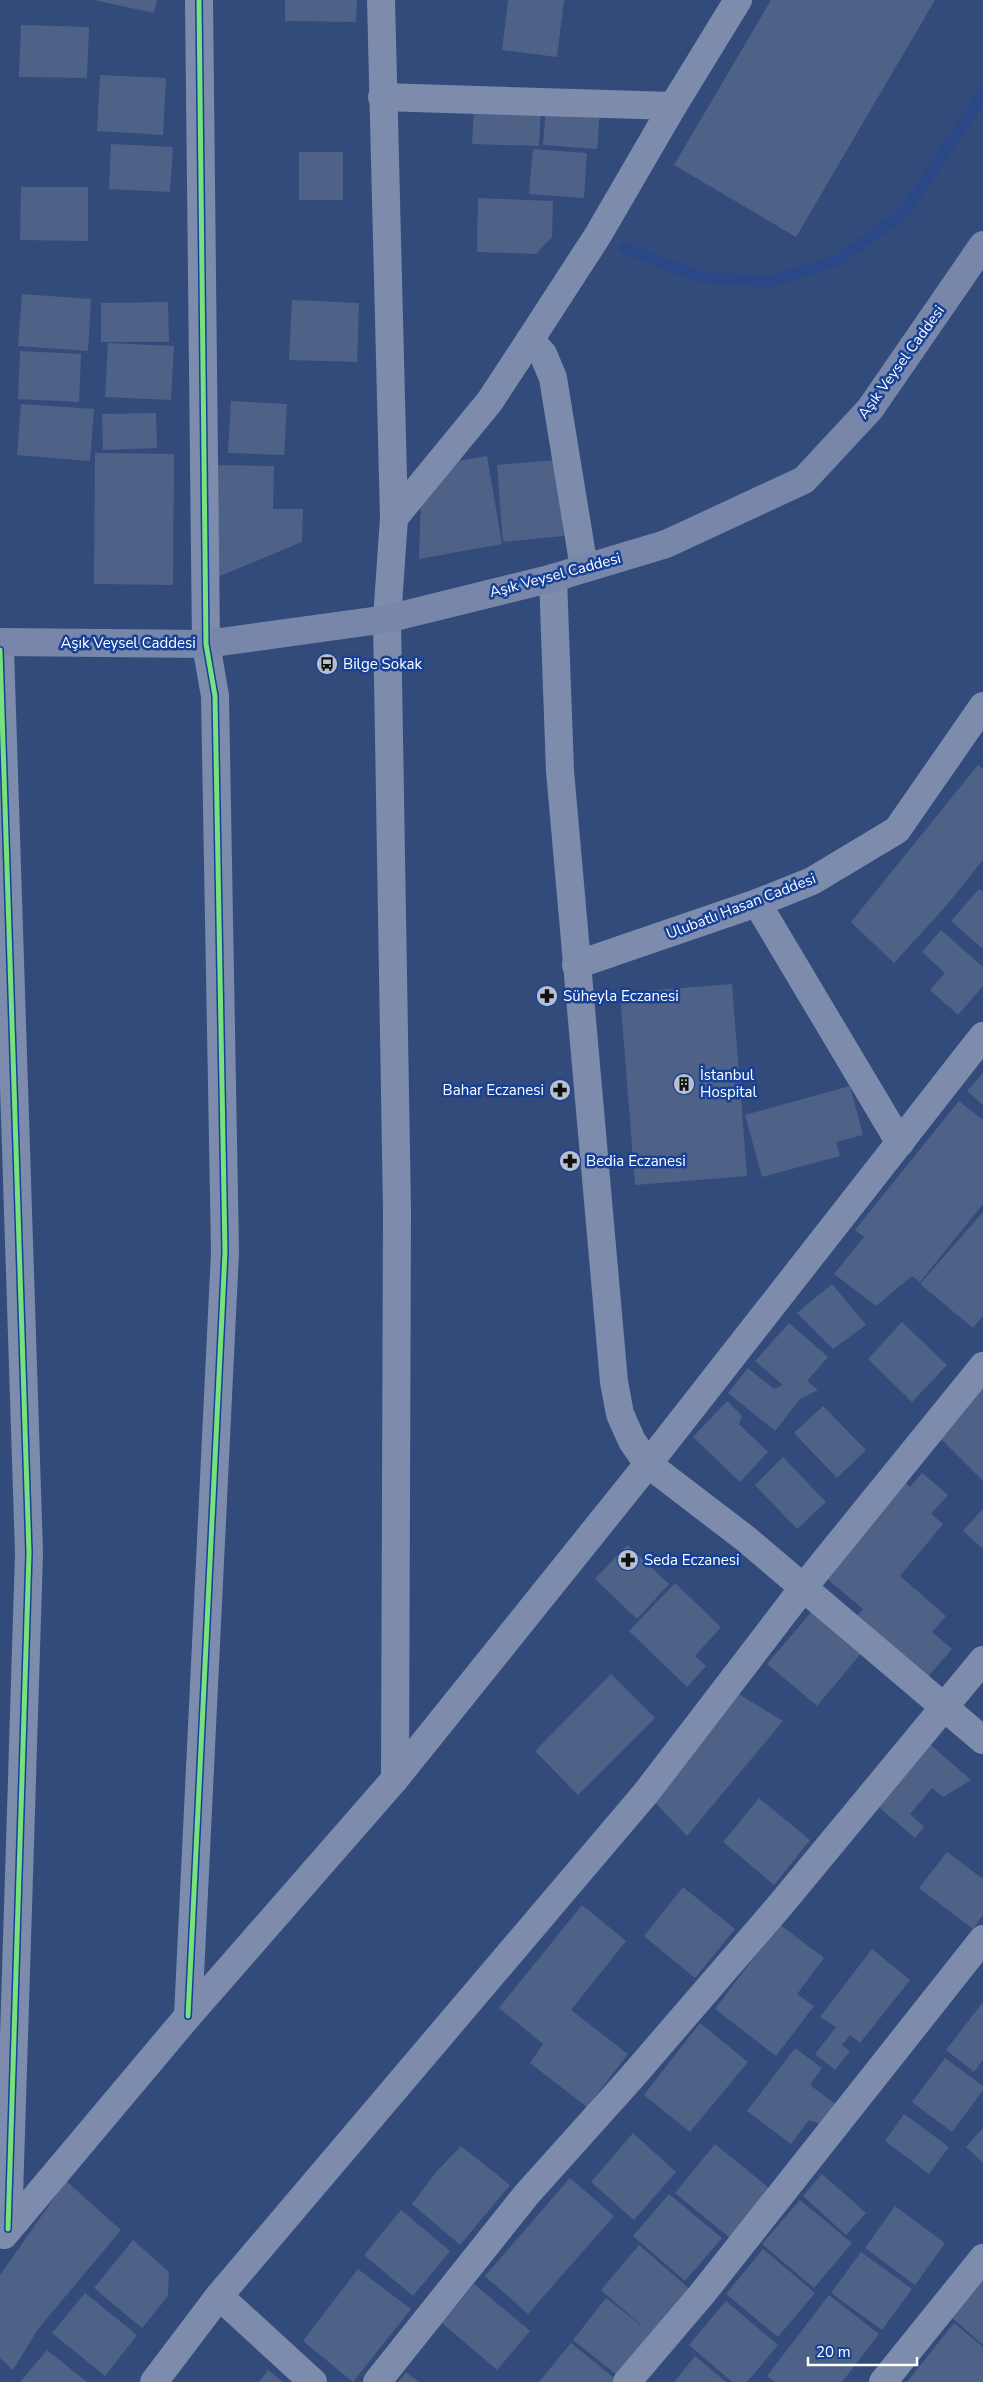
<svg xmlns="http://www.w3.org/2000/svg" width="983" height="2382" viewBox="0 0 983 2382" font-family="'Nunito Sans',sans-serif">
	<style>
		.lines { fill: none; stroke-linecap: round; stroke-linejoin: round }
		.stream { stroke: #2a4888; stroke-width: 11 }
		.building { fill: #4e6287 }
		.minor { stroke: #7d8cad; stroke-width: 28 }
		.secondary { stroke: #7887a9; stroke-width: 28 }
		.cycleway-casing { stroke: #164197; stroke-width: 8 }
		.cycleway { stroke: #77e17e; stroke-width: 5 }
		.labels { text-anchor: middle; stroke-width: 5; stroke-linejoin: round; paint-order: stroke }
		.street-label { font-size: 15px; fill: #fff; stroke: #164197 }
		.poi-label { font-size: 15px; fill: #fff; stroke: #164197; text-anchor: start }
	</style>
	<rect width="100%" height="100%" fill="#334b7a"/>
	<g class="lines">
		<!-- stream -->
		<polyline class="stream" points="624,248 700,277 770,282 838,260 904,213 983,94"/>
	</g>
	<!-- building -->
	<g class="building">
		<polygon points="94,0 157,0 154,13"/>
		<polygon points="285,0 357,0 356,22 285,21"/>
		<polygon points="508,0 564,0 557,57 502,50"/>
		<polygon points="771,0 935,0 796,237 674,165"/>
		<polygon points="21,25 89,27 87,78 19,77"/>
		<polygon points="100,75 166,78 163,135 97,131"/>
		<polygon points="474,105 541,108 539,146 472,144"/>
		<polygon points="546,106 600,110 597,149 543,145"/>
		<polygon points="111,144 173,147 170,192 109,189"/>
		<polygon points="533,149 587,153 584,198 529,194"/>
		<rect x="299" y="152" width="44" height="48"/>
		<polygon points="21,187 88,187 88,241 20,240"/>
		<polygon points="478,198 553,201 552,237 536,254 477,252"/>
		<polygon points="22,294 91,299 88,351 18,346"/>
		<polygon points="292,300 359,303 357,362 289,360"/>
		<polygon points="168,302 169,342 101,342 101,303"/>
		<polygon points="108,343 174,346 171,400 105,397"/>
		<polygon points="20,351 81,354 79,402 18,399"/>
		<polygon points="231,401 287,404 284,455 228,453"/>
		<polygon points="21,404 94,409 90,461 17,455"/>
		<polygon points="156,413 157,448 103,450 102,414"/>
		<polygon points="95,453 174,454 173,585 94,584"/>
		<polygon points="487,456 502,544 419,559 421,493 445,463"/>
		<polygon points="558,460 564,536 503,542 497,465"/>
		<polygon points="209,465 274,466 273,509 303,509 302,542 208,581"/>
		<polygon points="978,765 983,769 983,860 946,906 894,963 851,922"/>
		<polygon points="979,889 983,892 983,949 951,921"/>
		<polygon points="941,930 983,967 983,986 958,1015 930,990 945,973 922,952"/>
		<polygon points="732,984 747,1176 635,1185 620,993"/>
		<polygon points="983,1073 983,1105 967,1091"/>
		<polygon points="850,1086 863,1135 836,1142 840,1156 762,1177 745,1115"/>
		<polygon points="959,1101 983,1120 983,1204 920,1282 912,1276 876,1306 834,1274 864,1237 855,1230"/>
		<polygon points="983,1212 983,1316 973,1328 920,1284"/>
		<polygon points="832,1284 866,1325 833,1349 797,1313"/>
		<polygon points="902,1322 947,1365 912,1402 868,1359"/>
		<polygon points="789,1323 828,1357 807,1381 818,1390 800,1399 775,1431 728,1393 748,1368 774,1389 783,1385 755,1361"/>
		<polygon points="983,1375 983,1481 938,1436 975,1398 967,1391"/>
		<polygon points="727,1401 742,1416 739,1424 768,1452 740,1482 693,1437"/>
		<polygon points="823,1406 866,1450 837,1478 794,1433"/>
		<polygon points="783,1457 826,1502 797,1529 755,1485"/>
		<polygon points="922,1473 948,1495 931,1514 943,1524 900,1576 946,1616 932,1632 952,1649 924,1681 853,1621 863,1609 818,1571 899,1478 910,1487"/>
		<polygon points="983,1509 983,1549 963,1531"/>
		<polygon points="627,1545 669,1584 637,1619 595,1579"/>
		<polygon points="675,1583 721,1627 695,1656 706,1666 687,1687 629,1631"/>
		<polygon points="819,1603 868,1645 817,1706 767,1664"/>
		<polygon points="611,1674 655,1718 578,1795 535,1751"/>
		<polygon points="732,1690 783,1721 687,1836 646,1793"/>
		<polygon points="925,1740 971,1780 943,1797 932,1788 910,1814 924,1827 915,1838 872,1801"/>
		<polygon points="759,1798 810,1840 774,1885 723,1842"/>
		<polygon points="947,1852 983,1879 983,1915 973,1929 919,1888"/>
		<polygon points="683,1887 735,1929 695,1978 644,1936"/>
		<polygon points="582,1905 626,1941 571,2010 628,2054 587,2107 530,2063 543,2044 499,2008"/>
		<polygon points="779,1924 824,1958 797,1994 814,2006 776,2056 715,2009"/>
		<polygon points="872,1949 910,1980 860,2043 850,2035 842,2045 850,2051 835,2070 815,2054 836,2027 820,2017"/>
		<polygon points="983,2002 983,2060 974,2072 946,2050"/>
		<polygon points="700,2023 748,2062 690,2132 644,2095"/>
		<polygon points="795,2048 822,2068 810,2085 835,2104 820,2124 809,2120 791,2144 747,2111"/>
		<polygon points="945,2058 983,2086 983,2090 952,2132 912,2102"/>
		<polygon points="904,2114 949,2147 929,2174 885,2141"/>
		<polygon points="983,2128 983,2163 966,2147"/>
		<polygon points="633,2133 676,2172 634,2220 591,2182"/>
		<polygon points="715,2144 770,2189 730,2238 675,2193"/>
		<polygon points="461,2146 510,2185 460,2245 412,2204 437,2171"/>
		<polygon points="822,2174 866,2213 846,2235 803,2196"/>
		<polygon points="570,2178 614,2216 528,2314 485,2276"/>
		<polygon points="66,2181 121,2230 38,2329 13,2370 0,2358 0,2275"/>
		<polygon points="669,2194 722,2238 685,2281 633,2236"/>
		<polygon points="800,2200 852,2243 814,2288 762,2244"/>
		<polygon points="895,2206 945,2243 915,2285 865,2248"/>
		<polygon points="401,2210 450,2251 413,2296 364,2255"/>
		<polygon points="133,2240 169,2272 168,2296 142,2328 94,2288"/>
		<polygon points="639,2245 693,2292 622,2379 573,2340 606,2298 647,2330 601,2290"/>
		<polygon points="763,2249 815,2293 778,2337 726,2294"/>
		<polygon points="861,2252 912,2289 882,2330 831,2293"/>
		<polygon points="358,2269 411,2309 353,2382 303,2341"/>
		<polygon points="983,2279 983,2345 951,2317"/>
		<polygon points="474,2284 530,2331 497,2370 442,2323"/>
		<polygon points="85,2293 137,2335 105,2376 52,2333"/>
		<polygon points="829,2295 879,2334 842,2382 775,2382 767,2376"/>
		<polygon points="726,2301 778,2345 747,2382 732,2382 689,2345"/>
		<polygon points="954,2323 983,2347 983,2382 907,2382"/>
		<polygon points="571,2343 619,2382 539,2382"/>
		<polygon points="47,2350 87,2382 20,2382"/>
		<polygon points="695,2356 726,2382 674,2382"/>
		<polygon points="268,2370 283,2382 259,2382"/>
		<polygon points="406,2372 419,2382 398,2382"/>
	</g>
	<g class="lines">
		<!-- minor -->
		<g class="minor">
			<polyline points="381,0 394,518 387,619 397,1211 395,1779"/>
			<polyline points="382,97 673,106"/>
			<polyline points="530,340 543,354 553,378 584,568"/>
			<polyline points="394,518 490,401 530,340 598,235 673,106 738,0"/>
			<polyline points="553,578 560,771 614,1382 620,1414 632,1441 648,1464 746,1539 983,1740"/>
			<polyline points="0,650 29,1553 8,2229"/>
			<polyline points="757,903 900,1143"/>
			<polyline points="576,965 757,903 812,881 897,830 983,706"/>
			<polyline points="188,2016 225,1252 215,696 206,644 199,0"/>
			<polyline points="4,2235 188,2016 395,1779 648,1464 983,1036"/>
			<polyline points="219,2296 313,2382"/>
			<polyline points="154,2382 219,2296 646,1793 803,1588 983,1366"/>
			<polyline points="377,2382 527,2194 632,2077 782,1903 983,1660"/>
			<polyline points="627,2382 702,2294 983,1939"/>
			<polyline points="883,2382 983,2258"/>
		</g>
		<!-- secondary -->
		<polyline class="secondary" points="0,642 206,644 387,619 553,578 666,544 804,480 870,409 983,245"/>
		<!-- cycleway casing -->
		<g class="cycleway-casing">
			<g id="cycleway">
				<polyline points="0,650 29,1553 8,2229"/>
				<polyline points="188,2016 225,1252 215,696 206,644 199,0"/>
			</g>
		</g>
		<!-- cycleway -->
		<use href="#cycleway" class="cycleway"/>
	</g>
	<!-- icons -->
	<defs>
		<g id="bus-disc" transform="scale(1.125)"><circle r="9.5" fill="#b8c0d0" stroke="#164197"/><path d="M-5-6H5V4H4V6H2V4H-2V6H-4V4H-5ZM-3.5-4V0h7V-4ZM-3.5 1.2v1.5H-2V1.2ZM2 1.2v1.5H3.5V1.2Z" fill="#111"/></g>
		<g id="pharmacy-disc" transform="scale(1.125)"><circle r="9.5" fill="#b8c0d0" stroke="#164197"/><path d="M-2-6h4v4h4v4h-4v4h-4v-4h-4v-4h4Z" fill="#111"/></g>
		<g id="building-disc" transform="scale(1.125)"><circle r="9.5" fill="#b8c0d0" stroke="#164197"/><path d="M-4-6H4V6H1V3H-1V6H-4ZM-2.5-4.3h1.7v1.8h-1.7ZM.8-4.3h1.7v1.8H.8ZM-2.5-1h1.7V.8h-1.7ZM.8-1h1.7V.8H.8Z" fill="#111"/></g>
	</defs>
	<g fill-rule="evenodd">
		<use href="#bus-disc" x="327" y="664"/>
		<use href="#pharmacy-disc" x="547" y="996"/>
		<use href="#building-disc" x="684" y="1084"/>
		<use href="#pharmacy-disc" x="560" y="1090"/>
		<use href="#pharmacy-disc" x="570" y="1161"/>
		<use href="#pharmacy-disc" x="628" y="1560"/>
	</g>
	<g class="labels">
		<!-- street labels -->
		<g class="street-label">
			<text transform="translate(901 362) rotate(-54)" y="5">Aşık Veysel Caddesi</text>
			<text transform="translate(555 575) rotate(-15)" y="5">Aşık Veysel Caddesi</text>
			<text x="128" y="648">Aşık Veysel Caddesi</text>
			<text transform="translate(741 906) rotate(-21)" y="5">Ulubatlı Hasan Caddesi</text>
		</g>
		<!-- poi labels -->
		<g class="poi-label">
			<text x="343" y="669">Bilge Sokak</text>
			<text x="563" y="1001">Süheyla Eczanesi</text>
			<text x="700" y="1080">İstanbul<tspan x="700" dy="17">Hospital</tspan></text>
			<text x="544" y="1095" text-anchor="end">Bahar Eczanesi</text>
			<text x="586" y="1166">Bedia Eczanesi</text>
			<text x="644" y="1565">Seda Eczanesi</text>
		</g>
	</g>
	<!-- scale -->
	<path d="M808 2357v8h109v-8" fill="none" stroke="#ffffff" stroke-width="2.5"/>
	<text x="816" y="2357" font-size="15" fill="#ffffff" stroke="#164197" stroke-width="4" paint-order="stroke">20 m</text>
</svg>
